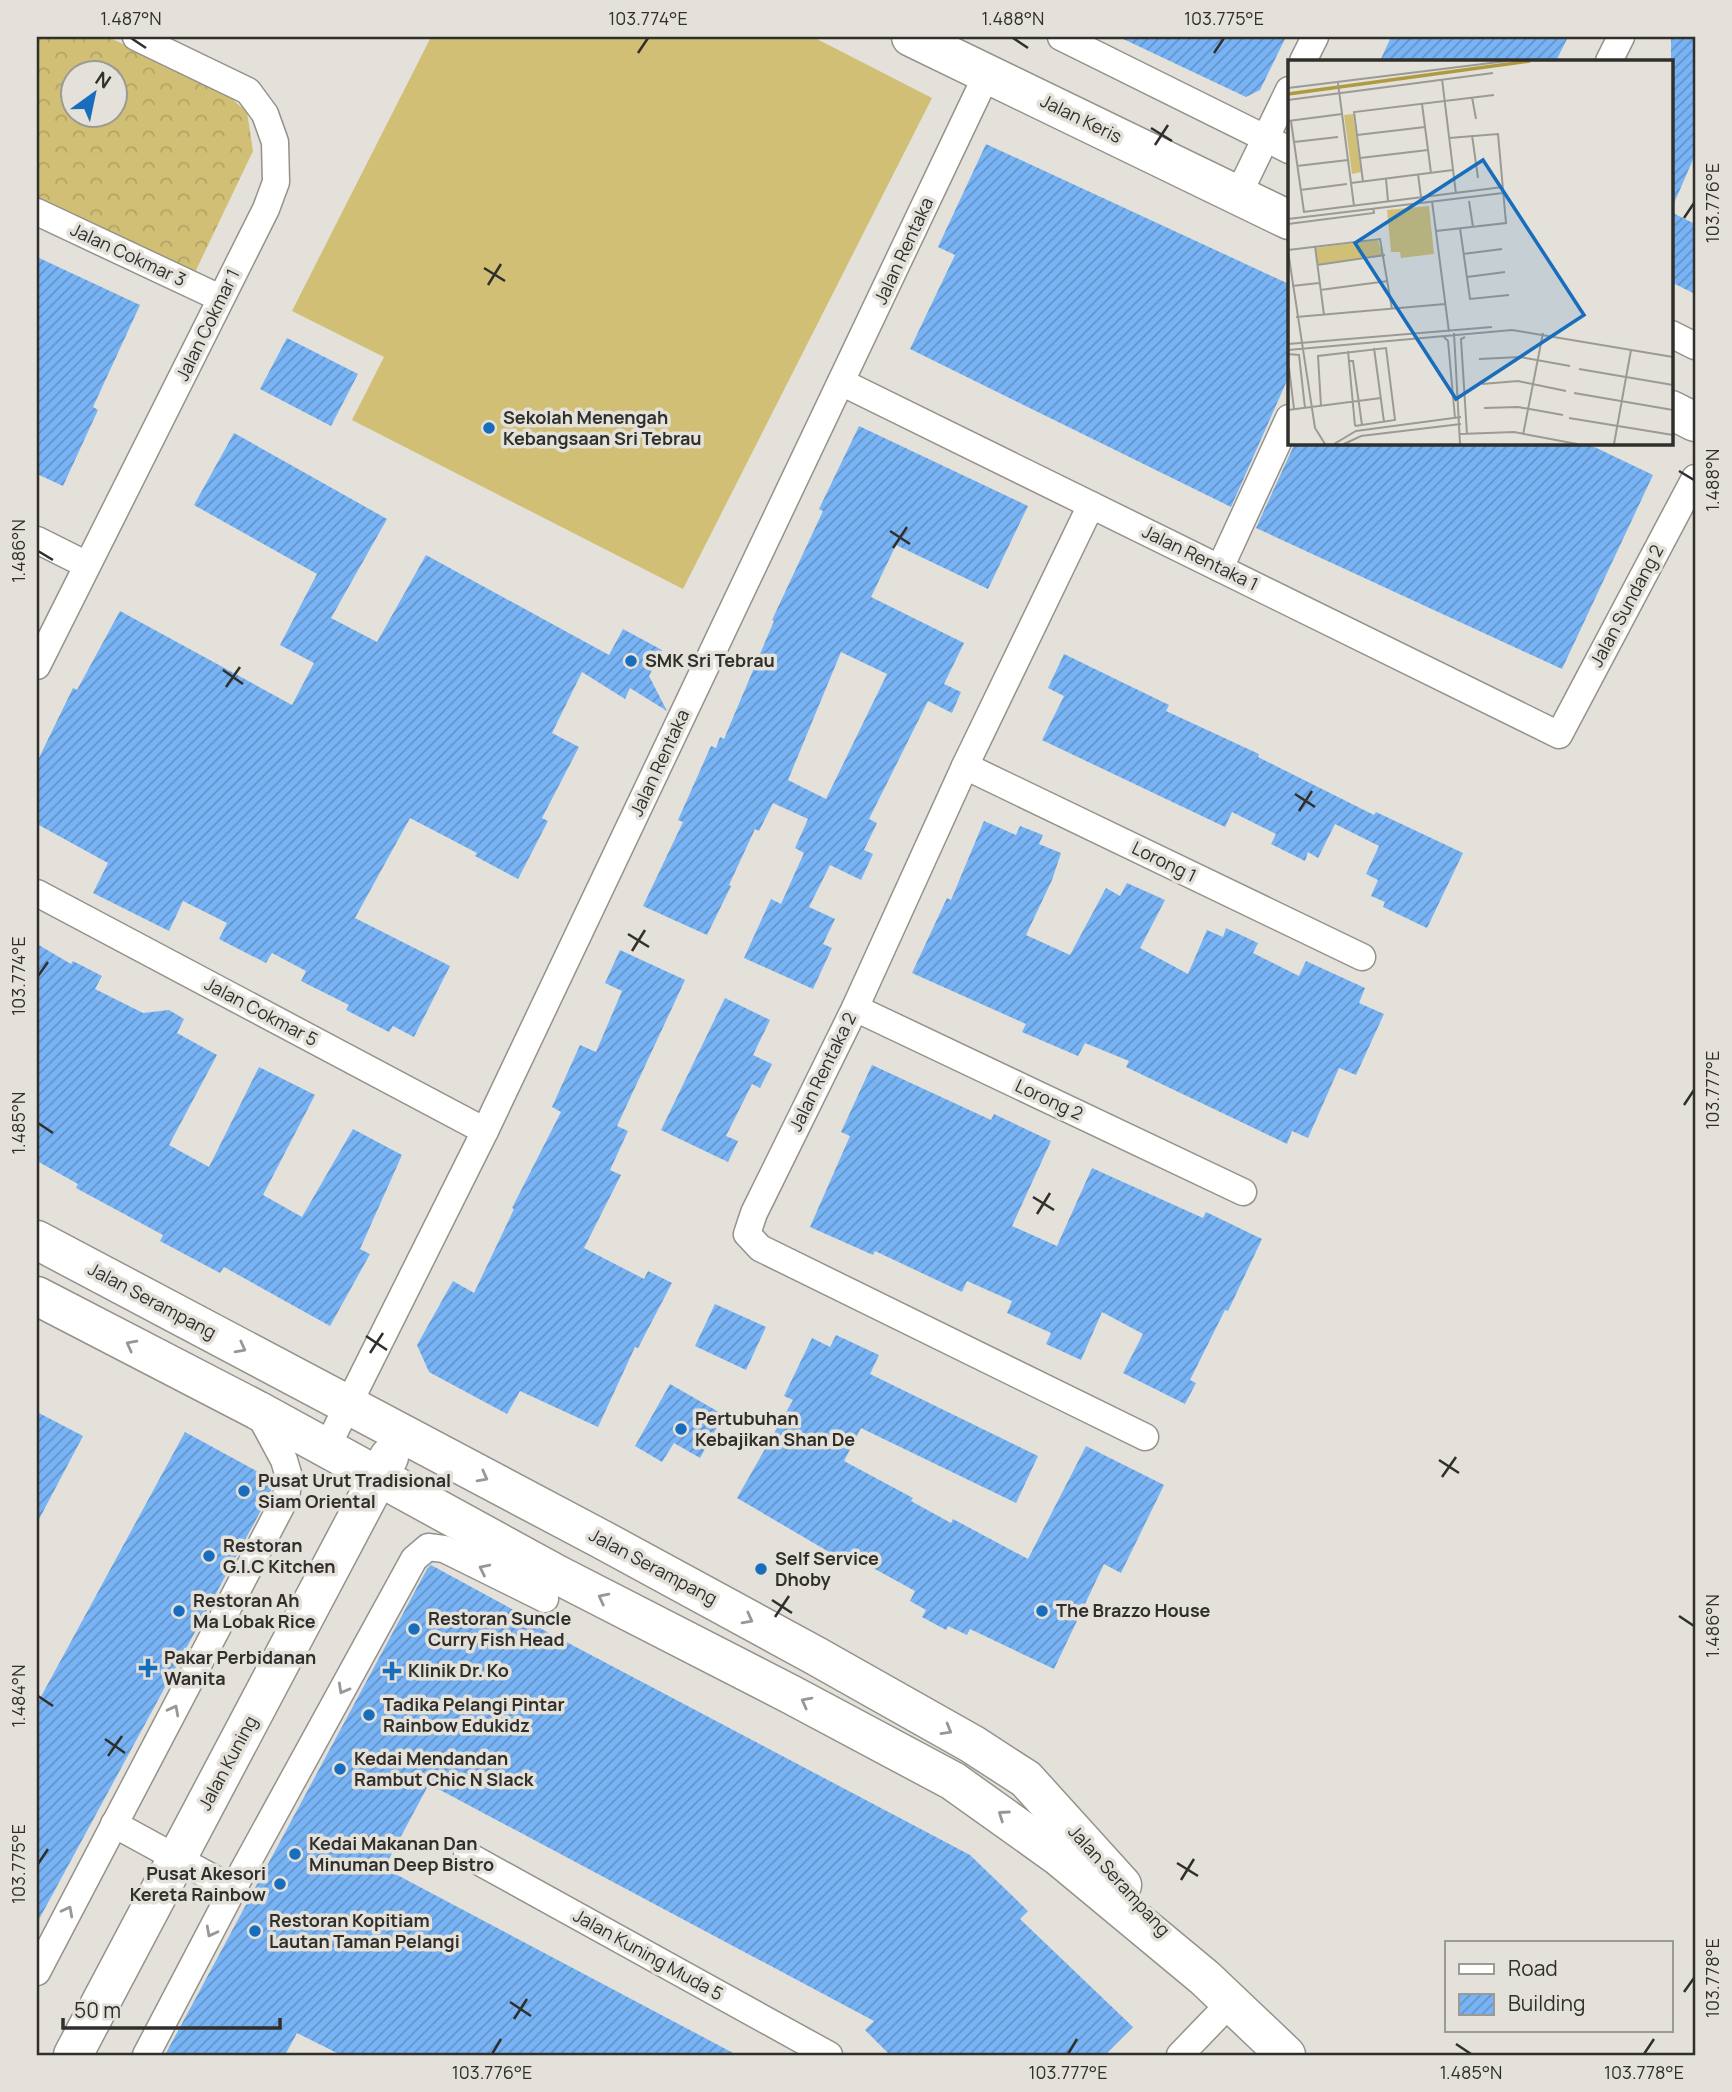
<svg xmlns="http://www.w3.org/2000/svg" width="1732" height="2092" viewBox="0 0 1732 2092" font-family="Manrope,sans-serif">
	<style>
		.forest { fill: url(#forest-crowns); fill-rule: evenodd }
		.pitch { fill: #d1bf75 }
		.building { fill: url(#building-hatch); fill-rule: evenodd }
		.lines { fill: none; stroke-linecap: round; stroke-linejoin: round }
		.street-casing { stroke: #94928a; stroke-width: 29 }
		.secondary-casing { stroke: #94928a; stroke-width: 41 }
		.street { stroke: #fff; stroke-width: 26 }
		.secondary { stroke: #fff; stroke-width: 38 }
		.oneway { stroke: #989796 }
		.ticks { fill: none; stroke: #302f2c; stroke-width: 2.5 }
		.poi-dot { fill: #186ebc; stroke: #e3e1d9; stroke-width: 2.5 }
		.labels { text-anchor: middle; stroke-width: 7; stroke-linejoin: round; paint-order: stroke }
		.street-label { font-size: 18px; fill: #302f2c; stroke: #e3e1d9 }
		.poi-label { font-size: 18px; font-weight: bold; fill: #302f2c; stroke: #e3e1d9; text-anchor: start }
		.inset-river { fill: none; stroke: #af9a40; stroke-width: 3.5 }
		.inset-road { fill: none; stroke: #9b9a94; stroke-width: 2 }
		.view { fill: #186ebc; fill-opacity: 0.15; stroke: #186ebc; stroke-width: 3.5 }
		.inset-edge { fill: none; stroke: #302f2c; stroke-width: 3.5 }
		.neatline { fill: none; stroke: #302f2c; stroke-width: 2.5 }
		.ticks-label { font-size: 18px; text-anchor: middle; fill: #302f2c }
	</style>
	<defs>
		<pattern id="forest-crowns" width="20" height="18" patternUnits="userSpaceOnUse" patternTransform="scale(1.75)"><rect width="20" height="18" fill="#d1bf75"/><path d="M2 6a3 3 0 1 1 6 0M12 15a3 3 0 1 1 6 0" fill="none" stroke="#b4a465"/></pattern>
		<pattern id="building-hatch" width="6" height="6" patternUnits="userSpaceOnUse" patternTransform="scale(1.75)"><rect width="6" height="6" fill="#78b4f5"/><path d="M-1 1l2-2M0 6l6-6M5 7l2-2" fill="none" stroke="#6393c7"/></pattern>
	</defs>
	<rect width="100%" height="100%" fill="#e3e1d9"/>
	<!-- forest -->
	<path class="forest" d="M37,37H108L223,91L247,112L253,151L187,289L37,220ZM74,74H116V116H74Z"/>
	<!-- pitch -->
	<polygon class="pitch" points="431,37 813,37 932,98 683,589 352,420 384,357 292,311"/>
	<!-- building -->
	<g class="building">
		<polygon points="1119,37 1286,37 1260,90 1246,97"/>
		<polygon points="1391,37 1568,37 1556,61 1380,61"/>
		<polygon points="1671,37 1695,37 1695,155 1671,210"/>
		<polygon points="986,144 1289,284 1289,376 1231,507 910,349 955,255 938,247"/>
		<polygon points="1671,212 1695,224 1695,294 1671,282"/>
		<polygon points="37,257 140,305 93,407 98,410 63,486 37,474"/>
		<polygon points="287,338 358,374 331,426 260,389"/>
		<path d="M859,426L1028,506L988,589L896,545L871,597L964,643L944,684L961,692L952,713L928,701L869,819L877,823L864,850L873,854L861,880L830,865L809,907L835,919L823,944L832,948L813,989L744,958L771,899L781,904L804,853L795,848L808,819L773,803L759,831L755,829L729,885L731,886L707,935L643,906L683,822L678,820L711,746L716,748L720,737L724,739L774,621L772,620L823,511L819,509ZM841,652L887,674L826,799L788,780Z"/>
		<polygon points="234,433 387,519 331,618 377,642 426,555 609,655 623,629 662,650 649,676 667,711 630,688 625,699 582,672 552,733 579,747 542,818 548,821 518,879 475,856 477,853 410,818 355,918 450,966 414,1037 393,1026 389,1032 346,1010 349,1005 301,981 306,971 272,953 266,963 219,939 227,923 183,901 169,931 93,893 108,863 37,824 37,762 73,688 77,690 120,611 292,705 314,663 280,645 317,574 194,505"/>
		<polygon points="1295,443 1586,443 1653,475 1562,669 1256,528"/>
		<polygon points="1064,654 1169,705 1166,711 1259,754 1258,757 1374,815 1376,812 1463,853 1427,928 1383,907 1385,902 1371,896 1378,880 1366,874 1379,846 1335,824 1318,858 1308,852 1305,861 1271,844 1276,834 1232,812 1225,827 1042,740 1064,696 1048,688"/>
		<polygon points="984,821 1016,835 1020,826 1043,835 1039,844 1061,853 1052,880 1026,935 1070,955 1106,888 1120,896 1127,883 1165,900 1140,948 1188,974 1207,930 1223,937 1226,928 1258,943 1253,953 1299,976 1306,961 1365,988 1359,1003 1384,1014 1356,1075 1339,1068 1308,1138 1292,1131 1287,1144 1126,1067 1129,1061 1085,1043 1078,1056 1022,1032 1026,1024 912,973 947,898 951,900"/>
		<polygon points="37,944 71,964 73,961 102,976 95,989 143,1013 169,1010 184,1019 177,1033 217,1055 169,1145 209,1167 259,1067 315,1095 263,1195 302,1217 353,1129 402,1155 360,1249 370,1254 330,1326 224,1267 220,1273 160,1241 163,1235 76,1188 78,1184 37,1161"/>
		<polygon points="620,950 685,980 617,1126 628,1131 610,1170 621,1175 584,1248 644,1279 648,1271 672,1283 638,1348 635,1347 598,1427 520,1391 507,1414 429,1372 417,1345 453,1281 474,1293 514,1209 512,1208 561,1112 552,1107 580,1045 596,1052 622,991 605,983"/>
		<polygon points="725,998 770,1020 753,1055 772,1064 760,1088 752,1084 726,1136 738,1141 728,1162 661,1130"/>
		<polygon points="872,1065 991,1120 994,1114 1051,1141 1012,1226 1057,1246 1092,1168 1203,1218 1206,1212 1262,1239 1228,1311 1225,1310 1190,1380 1196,1383 1185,1404 1123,1373 1143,1334 1102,1312 1081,1360 1046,1344 1051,1333 1007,1313 1012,1301 967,1281 962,1292 875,1251 873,1255 810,1227 850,1136 841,1132"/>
		<polygon points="715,1304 766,1327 746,1370 695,1346"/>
		<polygon points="836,1335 879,1355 870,1374 1038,1456 1016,1503 861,1428 844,1461 913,1498 911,1501 951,1523 953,1519 1028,1559 1086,1446 1164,1485 1121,1573 1104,1564 1054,1669 970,1629 967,1635 948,1626 946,1630 922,1617 926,1610 910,1601 915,1591 844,1552 841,1559 737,1498 793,1400 784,1396 812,1338 830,1347"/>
		<polygon points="670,1384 724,1415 700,1458 674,1443 662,1462 635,1446"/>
		<polygon points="37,1412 83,1436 37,1523"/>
		<polygon points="185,1432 273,1480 271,1492 37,1923 37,1704"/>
		<polygon points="431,1565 521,1614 519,1617 970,1855 1028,1911 1020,1919 1133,2027 1105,2055 890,2055 865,2030 874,2021 429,1784 384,1868 737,2055 341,2055 297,2033 285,2055 165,2055 427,1569"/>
	</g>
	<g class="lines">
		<!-- street casing -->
		<g class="street-casing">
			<g id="street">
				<polyline points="1061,37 1289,150"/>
				<polyline points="1303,61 1315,37"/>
				<polyline points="1609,61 1621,37"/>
				<polyline points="1238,195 1289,90"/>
				<polyline points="37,212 220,298"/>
				<polyline points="1671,334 1695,346"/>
				<polyline points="841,382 1559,735 1695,478"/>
				<polyline points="1091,505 965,766 855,1008 754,1213 747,1234 760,1248 1145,1437"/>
				<polyline points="37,540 87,565"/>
				<polyline points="1220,568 1289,418"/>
				<polyline points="37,666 266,209 276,182 275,142 265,114 248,91 136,37"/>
				<polyline points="965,766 1362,957"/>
				<polyline points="37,893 485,1131"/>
				<polyline points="855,1008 1243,1192"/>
				<polyline points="326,1449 485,1131 987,74"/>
				<polyline points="114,1824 233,1889"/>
				<polyline points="467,1855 829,2055"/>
				<polyline points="37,1972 286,1497 289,1477 284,1460 257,1410"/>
				<polyline points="146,2055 233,1889 414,1559 428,1547 444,1549 545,1599"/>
				<polyline points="1180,2055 1231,2002"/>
			</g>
		</g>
		<!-- secondary casing -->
		<g class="secondary-casing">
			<g id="secondary">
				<polyline points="911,37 1289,220"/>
				<polyline points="1671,410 1695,422"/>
				<polyline points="37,1240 601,1539 816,1656 972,1744 1026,1779 1122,1885"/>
				<polyline points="37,1296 257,1410 558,1575 790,1694 953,1781 1058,1856 1205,1978 1286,2055"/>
				<polyline points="73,2055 389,1457"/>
			</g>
		</g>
		<!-- street -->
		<use href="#street" class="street"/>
		<!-- secondary -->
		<use href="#secondary" class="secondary"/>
	</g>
	<!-- one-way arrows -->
	<defs><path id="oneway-chevron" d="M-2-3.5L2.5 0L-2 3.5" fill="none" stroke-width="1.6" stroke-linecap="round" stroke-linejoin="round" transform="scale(1.75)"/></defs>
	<g class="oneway">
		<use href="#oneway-chevron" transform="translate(131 1345) rotate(-152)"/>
		<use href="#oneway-chevron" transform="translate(241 1348) rotate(28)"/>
		<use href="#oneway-chevron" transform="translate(483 1477) rotate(28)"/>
		<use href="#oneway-chevron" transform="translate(484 1569) rotate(-154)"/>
		<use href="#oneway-chevron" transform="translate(603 1598) rotate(-153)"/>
		<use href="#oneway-chevron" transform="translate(748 1619) rotate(28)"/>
		<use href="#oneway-chevron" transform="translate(343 1689) rotate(119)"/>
		<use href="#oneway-chevron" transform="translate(806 1702) rotate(-152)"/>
		<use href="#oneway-chevron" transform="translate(174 1710) rotate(-62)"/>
		<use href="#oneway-chevron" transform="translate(947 1730) rotate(30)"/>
		<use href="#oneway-chevron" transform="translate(1003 1815) rotate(-145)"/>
		<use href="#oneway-chevron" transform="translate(68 1911) rotate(-62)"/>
		<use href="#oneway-chevron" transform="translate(211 1932) rotate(118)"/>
	</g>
	<!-- ticks -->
	<path class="ticks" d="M131,38L146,48M1013,38L1028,48M638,53L648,38M1214,53L1224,38M1151,128L1172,141M1155,145L1168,125M1684,218L1694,203M484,268L505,281M488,285L501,264M1679,471L1694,480M890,531L910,544M893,548L907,527M38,551L53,560M223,670L243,684M226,687L240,667M1295,794L1315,807M1299,811L1312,791M628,934L649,947M632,951L645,930M38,976L48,962M1684,1105L1694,1090M38,1123L53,1133M1033,1197L1054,1210M1037,1214L1050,1193M366,1336L387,1350M370,1353L383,1333M1439,1460L1459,1473M1442,1477L1456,1457M772,1600L792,1613M1679,1616L1694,1626M775,1617L789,1596M38,1696L53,1706M105,1739L125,1753M108,1756L122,1736M1177,1863L1198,1876M38,1864L48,1849M1181,1880L1194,1859M1684,1992L1694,1978M510,2002L531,2016M514,2019L527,1999M1456,2044L1471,2054M492,2054L501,2039M1068,2054L1077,2039M1644,2054L1654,2039"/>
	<!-- markers -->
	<g class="poi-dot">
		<circle cx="489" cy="428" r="7"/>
		<circle cx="631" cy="661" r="7"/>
		<circle cx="681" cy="1429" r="7"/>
		<circle cx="244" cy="1491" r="7"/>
		<circle cx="209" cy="1556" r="7"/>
		<circle cx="761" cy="1569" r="7"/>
		<circle cx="179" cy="1611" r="7"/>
		<circle cx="1042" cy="1611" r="7"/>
		<circle cx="414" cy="1629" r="7"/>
		<path d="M144.5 1657.5h7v7h7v7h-7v7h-7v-7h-7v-7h7z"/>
		<path d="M388.5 1660.5h7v7h7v7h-7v7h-7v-7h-7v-7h7z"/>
		<circle cx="369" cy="1715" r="7"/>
		<circle cx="340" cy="1769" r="7"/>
		<circle cx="295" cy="1854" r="7"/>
		<circle cx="280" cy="1884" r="7"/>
		<circle cx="255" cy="1931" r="7"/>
	</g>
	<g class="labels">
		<!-- street labels -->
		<g class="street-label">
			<text transform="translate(1081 119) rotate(26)" y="6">Jalan Keris</text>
			<text transform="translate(904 251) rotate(-65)" y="6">Jalan Rentaka</text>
			<text transform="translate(128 255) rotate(25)" y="6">Jalan Cokmar 3</text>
			<text transform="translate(208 325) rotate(-64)" y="6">Jalan Cokmar 1</text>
			<text transform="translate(1200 558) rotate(26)" y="6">Jalan Rentaka 1</text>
			<text transform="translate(1627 606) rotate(-62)" y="6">Jalan Sundang 2</text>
			<text transform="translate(660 763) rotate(-65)" y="6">Jalan Rentaka</text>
			<text transform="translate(1164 862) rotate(26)" y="6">Lorong 1</text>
			<text transform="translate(261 1012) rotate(28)" y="6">Jalan Cokmar 5</text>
			<text transform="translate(823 1072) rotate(-64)" y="6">Jalan Rentaka 2</text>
			<text transform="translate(1049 1100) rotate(25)" y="6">Lorong 2</text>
			<text transform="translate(152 1301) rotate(28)" y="6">Jalan Serampang</text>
			<text transform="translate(653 1567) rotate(28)" y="6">Jalan Serampang</text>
			<text transform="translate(228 1763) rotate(-62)" y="6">Jalan Kuning</text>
			<text transform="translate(1119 1881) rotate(48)" y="6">Jalan Serampang</text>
			<text transform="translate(648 1955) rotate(29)" y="6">Jalan Kuning Muda 5</text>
		</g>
		<!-- poi labels -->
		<g class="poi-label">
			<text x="503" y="424">Sekolah Menengah<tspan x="503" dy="21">Kebangsaan Sri Tebrau</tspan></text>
			<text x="645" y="667">SMK Sri Tebrau</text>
			<text x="695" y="1425">Pertubuhan<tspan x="695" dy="21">Kebajikan Shan De</tspan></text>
			<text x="258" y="1487">Pusat Urut Tradisional<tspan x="258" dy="21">Siam Oriental</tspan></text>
			<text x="223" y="1552">Restoran<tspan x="223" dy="21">G.I.C Kitchen</tspan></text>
			<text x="775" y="1565">Self Service<tspan x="775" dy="21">Dhoby</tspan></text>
			<text x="193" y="1607">Restoran Ah<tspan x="193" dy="21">Ma Lobak Rice</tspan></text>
			<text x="1056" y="1617">The Brazzo House</text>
			<text x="428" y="1625">Restoran Suncle<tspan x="428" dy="21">Curry Fish Head</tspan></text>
			<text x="164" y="1664">Pakar Perbidanan<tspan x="164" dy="21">Wanita</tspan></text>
			<text x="408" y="1677">Klinik Dr. Ko</text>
			<text x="383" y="1711">Tadika Pelangi Pintar<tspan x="383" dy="21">Rainbow Edukidz</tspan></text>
			<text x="354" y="1765">Kedai Mendandan<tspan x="354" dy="21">Rambut Chic N Slack</tspan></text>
			<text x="309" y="1850">Kedai Makanan Dan<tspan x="309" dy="21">Minuman Deep Bistro</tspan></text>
			<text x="266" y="1880" text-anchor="end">Pusat Akesori<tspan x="266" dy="21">Kereta Rainbow</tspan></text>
			<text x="269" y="1927">Restoran Kopitiam<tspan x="269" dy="21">Lautan Taman Pelangi</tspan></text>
		</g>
	</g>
	<!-- overview -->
	<g transform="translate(1288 60)">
		<rect width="385" height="385" fill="#e3e1d9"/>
		<path d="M65,54L73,112L64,114L56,55ZM90,180L95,196L29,205L27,188Z" fill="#d1bf75"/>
		<path d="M141,146L146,194L113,198L112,192H103L99,150Z" fill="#d1bf75"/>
		<path class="inset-river" d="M0,34L242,1"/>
		<path class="inset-road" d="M154,19L168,134M50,23L66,146M0,28L219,1M184,37L188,59M0,40L205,13M134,44L143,113M0,61L54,54M3,61L16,152M69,75L137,67M184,75L190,118M6,82L50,77M72,98L140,90M9,106L60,100M130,114L133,137M98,119L100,141M75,122L66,52L206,35M63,123L165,110M12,130L59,124M144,141L161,272M181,141L185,167M15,152L215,127M0,159L215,133M0,164L86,153L85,148M172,168L182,239L221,235M148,171L218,163L210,74L161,78M27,186L36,255M0,190L92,179L104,249M0,191L27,368L37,384M175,194L214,189M29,205L97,195M179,217L217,212M4,226L31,223M32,230L100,221M8,257L157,244M166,273L172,384M156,277L160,281L167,358M177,277L173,279L179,374M0,284L204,267M86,288L96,362M0,290L224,270L385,297M60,291L67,366M0,294L11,295L17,348M191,299L232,297L282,306M61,301H65L74,365M1,308L6,349M291,309L385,325M194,324L230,321L278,331M286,333L385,350M33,346L30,296L98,288L107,360L67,366M196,348L230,347L275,355M0,350L93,338M281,358L385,375M172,374L226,372L289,384M235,375L255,273M46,384L68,371L173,357M56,384L73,376L173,364M326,384L343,290"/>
		<path class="view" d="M195,100L296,255L168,339L67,183Z"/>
		<rect width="385" height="385" class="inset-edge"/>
	</g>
	<!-- border -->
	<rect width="1732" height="2092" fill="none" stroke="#e3e1d9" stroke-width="77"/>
	<!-- legend -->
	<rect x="1445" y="1941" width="228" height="91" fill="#e3e1d9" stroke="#9b9a94" stroke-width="2"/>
	<rect x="1459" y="1964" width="35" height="10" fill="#ffffff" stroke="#9b9a94" stroke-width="2"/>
	<text x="1508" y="1976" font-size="21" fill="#302f2c">Road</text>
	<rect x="1459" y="1994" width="35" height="21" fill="url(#building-hatch)" stroke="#9b9a94" stroke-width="2"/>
	<text x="1508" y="2011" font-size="21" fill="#302f2c">Building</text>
	<!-- north arrow -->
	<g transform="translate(94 94) rotate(33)"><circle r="33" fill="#e3e1d9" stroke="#9b9a94" stroke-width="2"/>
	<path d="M0-5L12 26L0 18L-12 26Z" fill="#186ebc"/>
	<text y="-10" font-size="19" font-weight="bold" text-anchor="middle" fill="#302f2c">N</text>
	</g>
	<!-- scale -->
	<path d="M63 2018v10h217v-10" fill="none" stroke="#302f2c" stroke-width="3.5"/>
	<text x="74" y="2018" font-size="21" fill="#302f2c" stroke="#e3e1d9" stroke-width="5" paint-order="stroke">50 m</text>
	<rect x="38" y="38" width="1656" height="2016" class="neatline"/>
	<g class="ticks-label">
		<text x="131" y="25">1.487°N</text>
		<text x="648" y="25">103.774°E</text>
		<text x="1013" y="25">1.488°N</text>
		<text x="1224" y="25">103.775°E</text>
		<text transform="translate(1713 203) rotate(-90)" y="6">103.776°E</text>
		<text transform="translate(1713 480) rotate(-90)" y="6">1.488°N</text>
		<text transform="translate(19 551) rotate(-90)" y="6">1.486°N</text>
		<text transform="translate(19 976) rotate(-90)" y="6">103.774°E</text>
		<text transform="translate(1713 1090) rotate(-90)" y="6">103.777°E</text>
		<text transform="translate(19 1123) rotate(-90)" y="6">1.485°N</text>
		<text transform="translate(1713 1626) rotate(-90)" y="6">1.486°N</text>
		<text transform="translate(19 1696) rotate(-90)" y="6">1.484°N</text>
		<text transform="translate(19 1864) rotate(-90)" y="6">103.775°E</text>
		<text transform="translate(1713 1978) rotate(-90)" y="6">103.778°E</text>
		<text x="492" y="2079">103.776°E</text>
		<text x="1068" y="2079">103.777°E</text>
		<text x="1471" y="2079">1.485°N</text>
		<text x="1644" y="2079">103.778°E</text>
	</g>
</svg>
